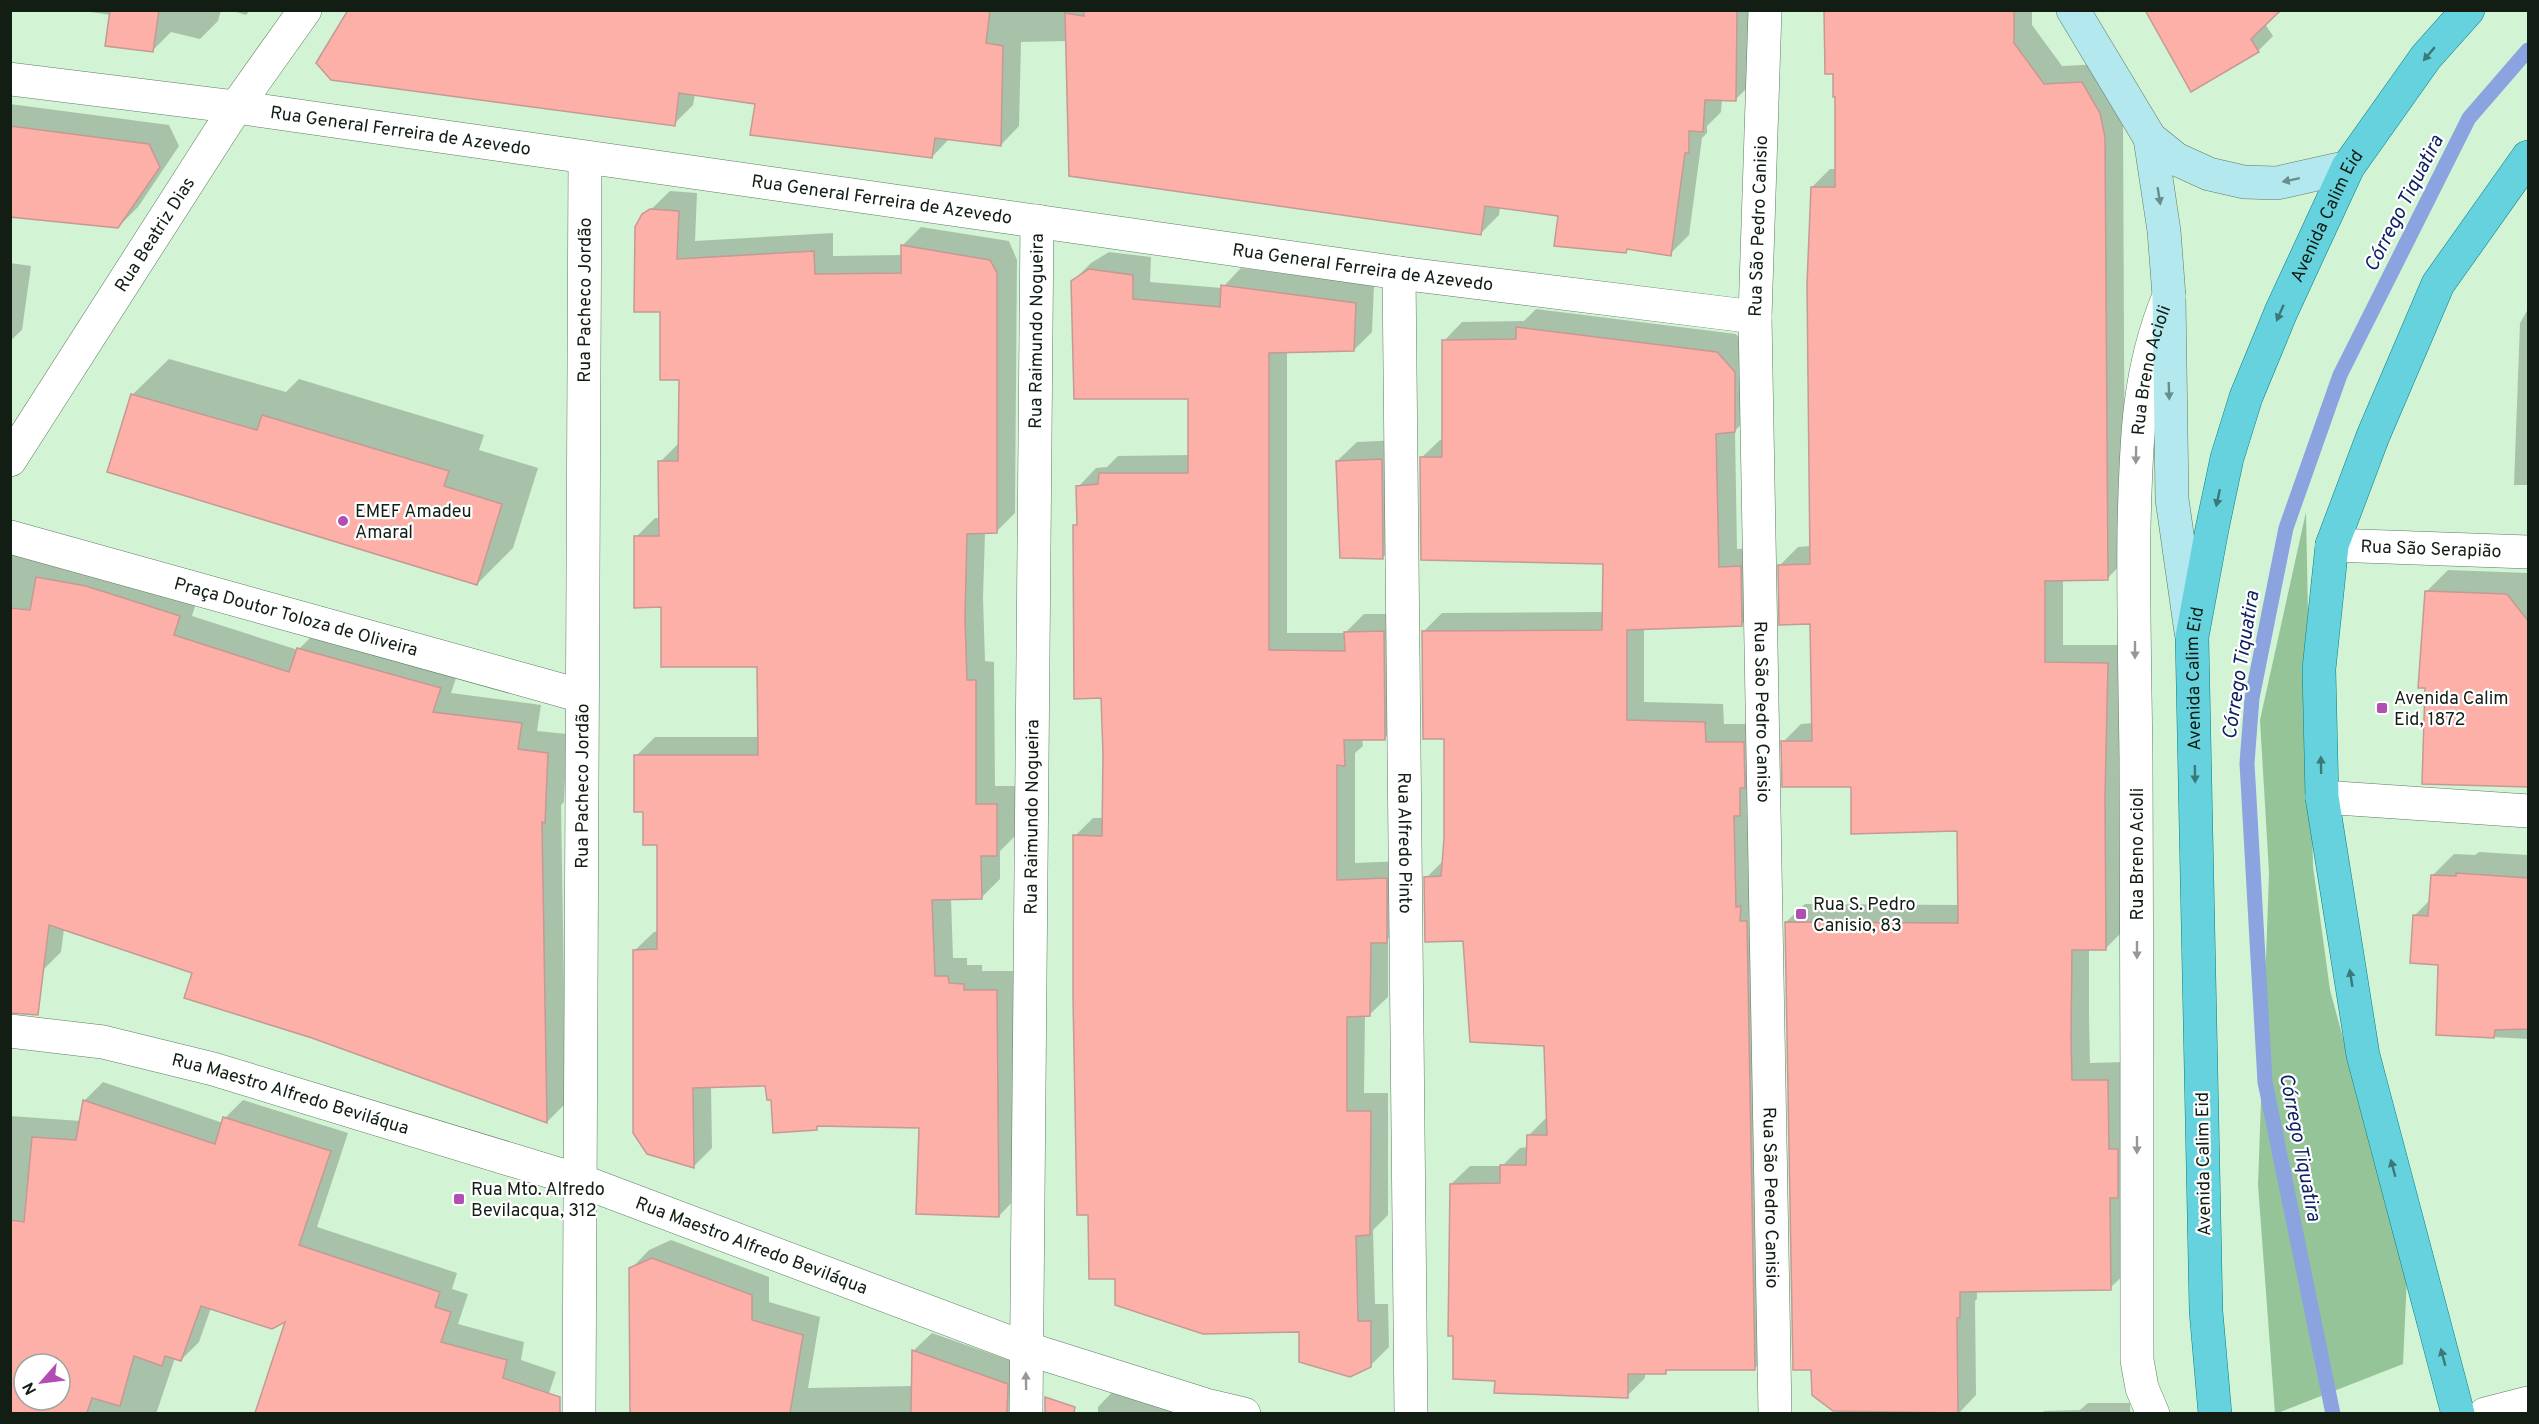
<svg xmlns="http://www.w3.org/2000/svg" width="2539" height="1424" viewBox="0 0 2539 1424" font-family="Overpass,sans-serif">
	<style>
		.green { fill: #95c499 }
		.shadow { fill: #0003; fill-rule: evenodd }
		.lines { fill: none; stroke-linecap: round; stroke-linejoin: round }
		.stream { stroke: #8ba3df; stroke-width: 15 }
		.building { fill: #fdb0a7; stroke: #c59994; stroke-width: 1.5; fill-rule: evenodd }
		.street-casing { stroke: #5e7b61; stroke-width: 34 }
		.secondary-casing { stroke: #5e7b61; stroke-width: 34 }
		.primary-casing { stroke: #067f87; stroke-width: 34 }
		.street { stroke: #fff; stroke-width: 33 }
		.secondary { stroke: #b2e8ee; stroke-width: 33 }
		.primary { stroke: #66d2dd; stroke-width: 33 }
		.oneway { fill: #3c7878 }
		.oneway2 { fill: #6a8d8b }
		.oneway3 { fill: #949995 }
		.poi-dot { fill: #b14db3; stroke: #fff; stroke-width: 2 }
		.labels { text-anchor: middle; stroke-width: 4.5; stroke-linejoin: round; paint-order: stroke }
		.street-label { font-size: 18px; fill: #121d13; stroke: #fff }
		.poi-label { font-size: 18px; fill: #121d13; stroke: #fff; text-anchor: start }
		.water-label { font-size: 20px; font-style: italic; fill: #102267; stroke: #fff }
	</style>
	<rect width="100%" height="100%" fill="#d3f3d5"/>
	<!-- green -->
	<polygon class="green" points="2306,512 2313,866 2330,990 2407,1275 2403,1364 2275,1414 2258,1185 2269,873 2260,720"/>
	<!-- shadow -->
	<g class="shadow">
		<polygon points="77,10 221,10 218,21 200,39 171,32 153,50 111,15"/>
		<polygon points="230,10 250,10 246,15"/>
		<polygon points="349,10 1755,10 1754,81 1735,100 1722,99 1721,112 1707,126 1707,133 1702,138 1689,235 1670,254 1629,248 1626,252 1559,215 1500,207 1499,215 1480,234 1067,41 1021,42 1019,126 1001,145 950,138 932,157 756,103 695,94 693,105 674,124 318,63"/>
		<polygon points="1825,10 2032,10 2032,25 2062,66 2100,64 2123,118 2125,560 2107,579 2063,579 2063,645 2125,645 2124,930 2106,948 2089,948 2089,1019 2090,1063 2126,1062 2129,1270 2110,1288 1977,1291 1977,1299 1975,1301 1976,1395 1958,1414 1862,1414 1833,1410 1786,922 1805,904 1959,905 1959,829 1853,785 1783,742 1801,724 1813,723 1811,623 1780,565 1798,547 1811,546 1812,187 1830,169 1837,169 1835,73"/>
		<polygon points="2146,10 2283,10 2265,24 2273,36 2258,51"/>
		<polygon points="10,104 169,125 179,146 138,207 118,227 10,215"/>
		<polygon points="670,191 697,193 695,241 833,233 833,256 903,255 902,246 921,227 1009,241 1017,260 1015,513 996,532 985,532 983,598 985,661 994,662 995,786 1015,786 1015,836 1000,851 1000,879 981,898 951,898 953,958 967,958 967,965 982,965 982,971 1016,971 1017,1197 999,1216 920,1126 821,1124 816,1129 772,1099 766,1085 711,1086 712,1148 694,1166 635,950 654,932 659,931 659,844 645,810 636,756 655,737 759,737 758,665 662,606 636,537 655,518 660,518 660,462 679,443 680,378 661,310 636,310 638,222"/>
		<polygon points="1109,252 1151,257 1150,282 1222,288 1241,268 1374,285 1372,332 1354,350 1287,352 1287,633 1345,633 1364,614 1402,614 1403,720 1385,738 1362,739 1363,746 1355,753 1355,863 1404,861 1405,923 1388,939 1388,997 1369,1015 1365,1015 1364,1093 1388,1093 1388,1215 1373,1230 1375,1304 1388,1304 1389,1347 1370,1366 1300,1331 1117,1278 1075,836 1093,818 1104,818 1103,696 1075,526 1079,522 1078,487 1096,468 1107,467 1118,456 1190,455 1190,398 1073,281 1091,263"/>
		<polygon points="10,263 31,266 22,330 10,341"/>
		<polygon points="1536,309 1736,334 1752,353 1753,412 1735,431 1737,549 1759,548 1760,606 1741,625 1644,628 1644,702 1723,704 1724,724 1762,724 1773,1350 1755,1368 1670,1368 1665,1373 1645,1372 1645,1378 1627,1396 1496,1379 1451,1184 1470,1166 1502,1166 1520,1148 1528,1147 1528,1136 1548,1116 1545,1044 1464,939 1426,878 1444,860 1445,737 1423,632 1442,613 1604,612 1604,563 1421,458 1440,440 1444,439 1444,341 1462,322 1524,321"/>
		<polygon points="2528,309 2528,485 2514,485 2520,323"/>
		<polygon points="169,359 286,392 299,379 484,435 479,450 538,468 513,548 477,584 132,395"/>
		<polygon points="1401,440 1402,538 1383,557 1337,461 1357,442"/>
		<polygon points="10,553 198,596 192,616 298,650 318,630 459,669 451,693 541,705 537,731 567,734 564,802 561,805 566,1103 547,1122 194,972 64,929 61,952 42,971 10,971"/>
		<polygon points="2448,570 2528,573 2528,785 2426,686 2426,592"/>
		<polygon points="2479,852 2528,855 2528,1039 2438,1034 2440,964 2414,916 2431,899 2432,876 2454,854 2475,855"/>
		<path d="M103,1082L223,1123L225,1118L243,1100L348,1133L317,1227L457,1273L452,1289L468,1294L458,1324L524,1342L521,1360L556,1372L542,1414H257L288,1319L211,1308L199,1342L181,1360L175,1358L156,1414H10V1116L81,1121L85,1100ZM24,1364H60V1400H24Z"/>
		<polygon points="671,1240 769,1277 769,1302 820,1317 808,1388 913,1386 913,1351 932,1333 1020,1364 1020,1414 649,1414 649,1387 631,1269 649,1250"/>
		<polygon points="1118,1386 1201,1414 1098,1414 1098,1407"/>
		<polygon points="2088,1403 2130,1403 2130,1414 2041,1414 2044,1411 2080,1410"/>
	</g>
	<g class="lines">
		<!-- stream -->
		<polyline class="stream" points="2333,1414 2265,1082 2247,763 2252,698 2286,528 2340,375 2469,118 2528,50"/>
	</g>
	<!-- building -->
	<g class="building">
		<polygon points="110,10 159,10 153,52 105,46"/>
		<polygon points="348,10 990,10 986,43 1003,46 1001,146 935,138 932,158 750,135 755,104 679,93 675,126 331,80 316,63"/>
		<polygon points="1084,10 1737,10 1736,101 1705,100 1703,132 1689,131 1689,153 1685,153 1671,256 1627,249 1626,253 1554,246 1558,216 1485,206 1481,235 1069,176 1065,13 1084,16"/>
		<polygon points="1824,10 2014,10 2014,43 2044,84 2082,82 2100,113 2105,137 2108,580 2045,581 2045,662 2108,663 2105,798 2106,950 2072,950 2071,1038 2072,1080 2108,1080 2109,1149 2118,1149 2118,1198 2110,1198 2111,1290 1960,1292 1960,1318 1957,1318 1958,1413 1833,1411 1812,1395 1811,1370 1793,1370 1785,922 1958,923 1957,831 1851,834 1851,787 1782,787 1781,741 1812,741 1810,624 1779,625 1778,565 1810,564 1807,284 1811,187 1835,187 1835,97 1833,97 1833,74 1825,74"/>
		<polygon points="2145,10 2281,10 2251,39 2259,52 2191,92"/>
		<polygon points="10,126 149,144 160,167 118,228 10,217"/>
		<polygon points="650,209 679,211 677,259 814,251 815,274 901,273 901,245 990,260 997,273 997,533 967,534 965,618 967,680 976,680 976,804 997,804 997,856 981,856 982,899 932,900 935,976 948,976 949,983 964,984 964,990 997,990 999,1217 916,1214 919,1128 817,1126 817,1130 773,1133 771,1100 767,1100 765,1086 693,1088 694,1168 647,1154 633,1133 633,950 657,949 657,845 643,845 643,812 634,812 634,755 758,755 757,667 661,667 661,607 634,608 634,536 659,536 658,461 678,461 679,380 660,380 660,312 634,312 635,227 642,214"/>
		<polygon points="1089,269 1133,275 1133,299 1220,307 1221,285 1356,303 1354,351 1269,353 1269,650 1345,651 1344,632 1384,631 1385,740 1344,740 1345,766 1337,765 1337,880 1387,878 1387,943 1371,943 1370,1016 1347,1017 1347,1111 1371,1111 1370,1235 1356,1236 1358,1321 1371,1321 1371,1367 1350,1377 1299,1362 1299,1332 1203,1334 1115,1305 1115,1279 1089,1279 1088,1215 1077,1215 1073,997 1073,835 1102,836 1103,754 1101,698 1074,699 1073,525 1077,525 1076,486 1098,484 1099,473 1188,473 1188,399 1074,399 1071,281"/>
		<polygon points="1516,327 1717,352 1735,372 1735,432 1716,434 1719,567 1741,566 1742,626 1627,630 1627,720 1705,722 1706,742 1744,742 1745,788 1740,788 1740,816 1734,816 1736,907 1741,906 1740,921 1747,921 1755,1370 1666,1370 1666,1374 1628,1374 1628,1398 1494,1393 1495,1381 1453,1379 1453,1336 1448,1336 1450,1184 1500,1183 1500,1165 1526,1165 1527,1135 1547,1135 1544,1046 1470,1042 1463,941 1425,942 1424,877 1441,876 1444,839 1444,739 1423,739 1422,631 1602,630 1603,564 1421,560 1420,457 1442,457 1442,340 1516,339"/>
		<polygon points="131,394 257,430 262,415 449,471 444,486 502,504 477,585 107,472"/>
		<polygon points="1382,459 1383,559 1340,558 1336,461"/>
		<polygon points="36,577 86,586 180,616 174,635 289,672 297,648 441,688 433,712 522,723 518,749 548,753 545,823 542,822 547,1123 312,1038 184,998 192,973 49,925 38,1015 10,1013 10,608 30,610"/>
		<polygon points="2425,591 2507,594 2529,622 2529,787 2422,784 2425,688 2418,688"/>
		<polygon points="2456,873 2529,878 2529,1029 2495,1030 2494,1038 2436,1035 2438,965 2410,963 2413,915 2428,916 2431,875 2456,876"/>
		<path d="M83,1100L215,1144L223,1117L331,1151L299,1245L440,1292L435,1307L451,1312L441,1342L507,1360L503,1378L560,1397V1413H255L285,1322L272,1329L201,1306L181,1361L165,1356L162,1366L134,1356L120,1406L92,1398L87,1413H10V1220L24,1222L32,1137L76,1140ZM24,1364H60V1400H24Z"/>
		<polygon points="652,1258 752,1295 752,1320 803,1335 790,1413 630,1413 629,1268"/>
		<polygon points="912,1350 1008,1384 1007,1413 911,1413"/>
		<polygon points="1045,1397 1075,1407 1074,1413 1045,1413"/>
	</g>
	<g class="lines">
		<!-- street casing -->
		<g class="street-casing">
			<g id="street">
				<path id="s1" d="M1765,10L1755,317L1775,1414"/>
				<path id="s2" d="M10,79L236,107L1399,273L1755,317"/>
				<path id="s3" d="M1399,273L1411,1414"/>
				<path id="s4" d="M10,460L236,107L305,10"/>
				<path id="s5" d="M10,537L582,696"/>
				<path id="s6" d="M2332,545L2528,552"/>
				<polyline points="2322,797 2528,811"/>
				<path id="s7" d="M10,1031L103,1042L213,1069L581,1181L1025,1348L1206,1405L1244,1414"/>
				<path id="s8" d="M579,1414L585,158"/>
				<path id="s9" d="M1026,1414L1037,221"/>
				<path id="s10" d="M2153,1414L2142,1388L2137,1360C2137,1159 2137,959 2136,758C2135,681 2133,604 2134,528C2136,446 2137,372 2169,296"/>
				<polyline points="2485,1414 2528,1403"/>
			</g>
		</g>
		<!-- secondary casing -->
		<g class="secondary-casing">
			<g id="secondary">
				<polyline points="2073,10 2150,138 2176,159 2209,174 2244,182 2277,183 2348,167"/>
				<polyline points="2150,138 2164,231 2169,296 2172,499 2191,632"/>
			</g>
		</g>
		<!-- primary casing -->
		<g class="primary-casing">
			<g id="primary">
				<path id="s11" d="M2215,1414L2206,1311L2192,637L2212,529L2227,458L2246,397L2281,312L2348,167L2426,57L2468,10"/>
				<polyline points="2458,1414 2363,1055 2322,797 2319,669 2332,545 2373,436 2438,284 2528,157"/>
			</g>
		</g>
		<!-- street -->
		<use href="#street" class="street"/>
		<!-- secondary -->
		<use href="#secondary" class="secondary"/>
		<!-- primary -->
		<use href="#primary" class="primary"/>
	</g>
	<!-- one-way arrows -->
	<defs><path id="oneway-solid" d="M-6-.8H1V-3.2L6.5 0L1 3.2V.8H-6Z" transform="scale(1.5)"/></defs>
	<g class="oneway">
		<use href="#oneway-solid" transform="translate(2429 54) rotate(130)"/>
		<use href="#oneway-solid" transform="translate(2280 313) rotate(114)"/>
		<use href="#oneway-solid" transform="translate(2218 498) rotate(102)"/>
		<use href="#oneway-solid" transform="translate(2321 765) rotate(-91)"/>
		<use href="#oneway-solid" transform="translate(2195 774) rotate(89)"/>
		<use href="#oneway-solid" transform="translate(2351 978) rotate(-99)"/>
		<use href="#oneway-solid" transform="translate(2393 1168) rotate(-105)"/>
		<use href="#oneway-solid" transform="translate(2443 1357) rotate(-105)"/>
	</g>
	<g class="oneway2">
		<use href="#oneway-solid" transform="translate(2291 180) rotate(168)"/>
		<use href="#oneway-solid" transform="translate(2159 196) rotate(81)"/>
		<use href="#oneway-solid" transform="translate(2169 391) rotate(88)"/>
	</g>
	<g class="oneway3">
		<use href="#oneway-solid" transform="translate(2136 455) rotate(91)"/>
		<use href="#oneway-solid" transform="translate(2135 650) rotate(90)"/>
		<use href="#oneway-solid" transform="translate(2137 950) rotate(90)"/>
		<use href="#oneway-solid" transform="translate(2137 1145) rotate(90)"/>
		<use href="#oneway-solid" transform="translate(1026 1381) rotate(-91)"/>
	</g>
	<!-- markers -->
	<g class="poi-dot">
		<circle cx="343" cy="521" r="6"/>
		<rect x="2376" y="702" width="12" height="12" rx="3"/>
		<rect x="1795" y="908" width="12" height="12" rx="3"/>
		<rect x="453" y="1193" width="12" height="12" rx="3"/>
	</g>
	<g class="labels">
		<!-- street labels -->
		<g class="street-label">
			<text dy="6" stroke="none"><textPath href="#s2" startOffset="394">Rua General Ferreira de Azevedo</textPath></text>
			<text dy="6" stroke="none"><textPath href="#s2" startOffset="880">Rua General Ferreira de Azevedo</textPath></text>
			<text dy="6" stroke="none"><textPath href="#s11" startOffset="1222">Avenida Calim Eid</textPath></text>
			<text transform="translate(1758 226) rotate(-88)" y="6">Rua São Pedro Canisio</text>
			<text dy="6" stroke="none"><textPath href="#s4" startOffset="268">Rua Beatriz Dias</textPath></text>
			<text dy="6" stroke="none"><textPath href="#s2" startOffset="1366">Rua General Ferreira de Azevedo</textPath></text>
			<text dy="6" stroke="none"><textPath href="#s8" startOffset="1114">Rua Pacheco Jordão</textPath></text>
			<text dy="6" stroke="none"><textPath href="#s9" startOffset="1083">Rua Raimundo Nogueira</textPath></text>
			<text dy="6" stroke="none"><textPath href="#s10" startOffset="1048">Rua Breno Acioli</textPath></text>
			<text dy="6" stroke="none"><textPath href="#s6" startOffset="99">Rua São Serapião</textPath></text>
			<text dy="6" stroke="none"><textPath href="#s5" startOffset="297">Praça Doutor Toloza de Oliveira</textPath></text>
			<text dy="6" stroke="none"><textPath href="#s11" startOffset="736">Avenida Calim Eid</textPath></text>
			<text dy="6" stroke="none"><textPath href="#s1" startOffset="702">Rua São Pedro Canisio</textPath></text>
			<text dy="6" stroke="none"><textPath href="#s8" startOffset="628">Rua Pacheco Jordão</textPath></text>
			<text dy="6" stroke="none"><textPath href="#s9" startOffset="597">Rua Raimundo Nogueira</textPath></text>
			<text dy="6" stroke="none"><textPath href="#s3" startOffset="570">Rua Alfredo Pinto</textPath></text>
			<text transform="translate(2137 854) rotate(-90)" y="6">Rua Breno Acioli</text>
			<text dy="6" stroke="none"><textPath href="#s7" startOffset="288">Rua Maestro Alfredo Beviláqua</textPath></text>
			<text transform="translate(2203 1164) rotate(-91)" y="6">Avenida Calim Eid</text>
			<text dy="6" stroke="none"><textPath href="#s1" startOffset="1188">Rua São Pedro Canisio</textPath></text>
			<text dy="6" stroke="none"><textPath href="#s7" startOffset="774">Rua Maestro Alfredo Beviláqua</textPath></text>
		</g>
		<!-- poi labels -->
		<g class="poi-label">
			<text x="355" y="517">EMEF Amadeu<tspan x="355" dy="21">Amaral</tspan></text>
			<text x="2394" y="704">Avenida Calim<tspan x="2394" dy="21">Eid, 1872</tspan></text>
			<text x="1813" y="910">Rua S. Pedro<tspan x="1813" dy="21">Canisio, 83</tspan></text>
			<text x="471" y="1195">Rua Mto. Alfredo<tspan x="471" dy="21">Bevilacqua, 312</tspan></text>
		</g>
		<!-- water labels -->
		<g class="water-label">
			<text transform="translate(2403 203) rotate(-63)" y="7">Córrego Tiquatira</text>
			<text transform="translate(2240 665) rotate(-81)" y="7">Córrego Tiquatira</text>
			<text transform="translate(2301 1147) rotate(79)" y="7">Córrego Tiquatira</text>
		</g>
	</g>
	<!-- border -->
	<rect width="2539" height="1424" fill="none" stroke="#121d13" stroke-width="24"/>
	<!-- north arrow -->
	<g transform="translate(42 1382) rotate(242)"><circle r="28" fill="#ffffff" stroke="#a0a5a1" stroke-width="1.5"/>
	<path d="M0-4.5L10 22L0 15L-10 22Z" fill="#b14db3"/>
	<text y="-9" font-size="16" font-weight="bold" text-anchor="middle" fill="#121d13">N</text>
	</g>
</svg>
